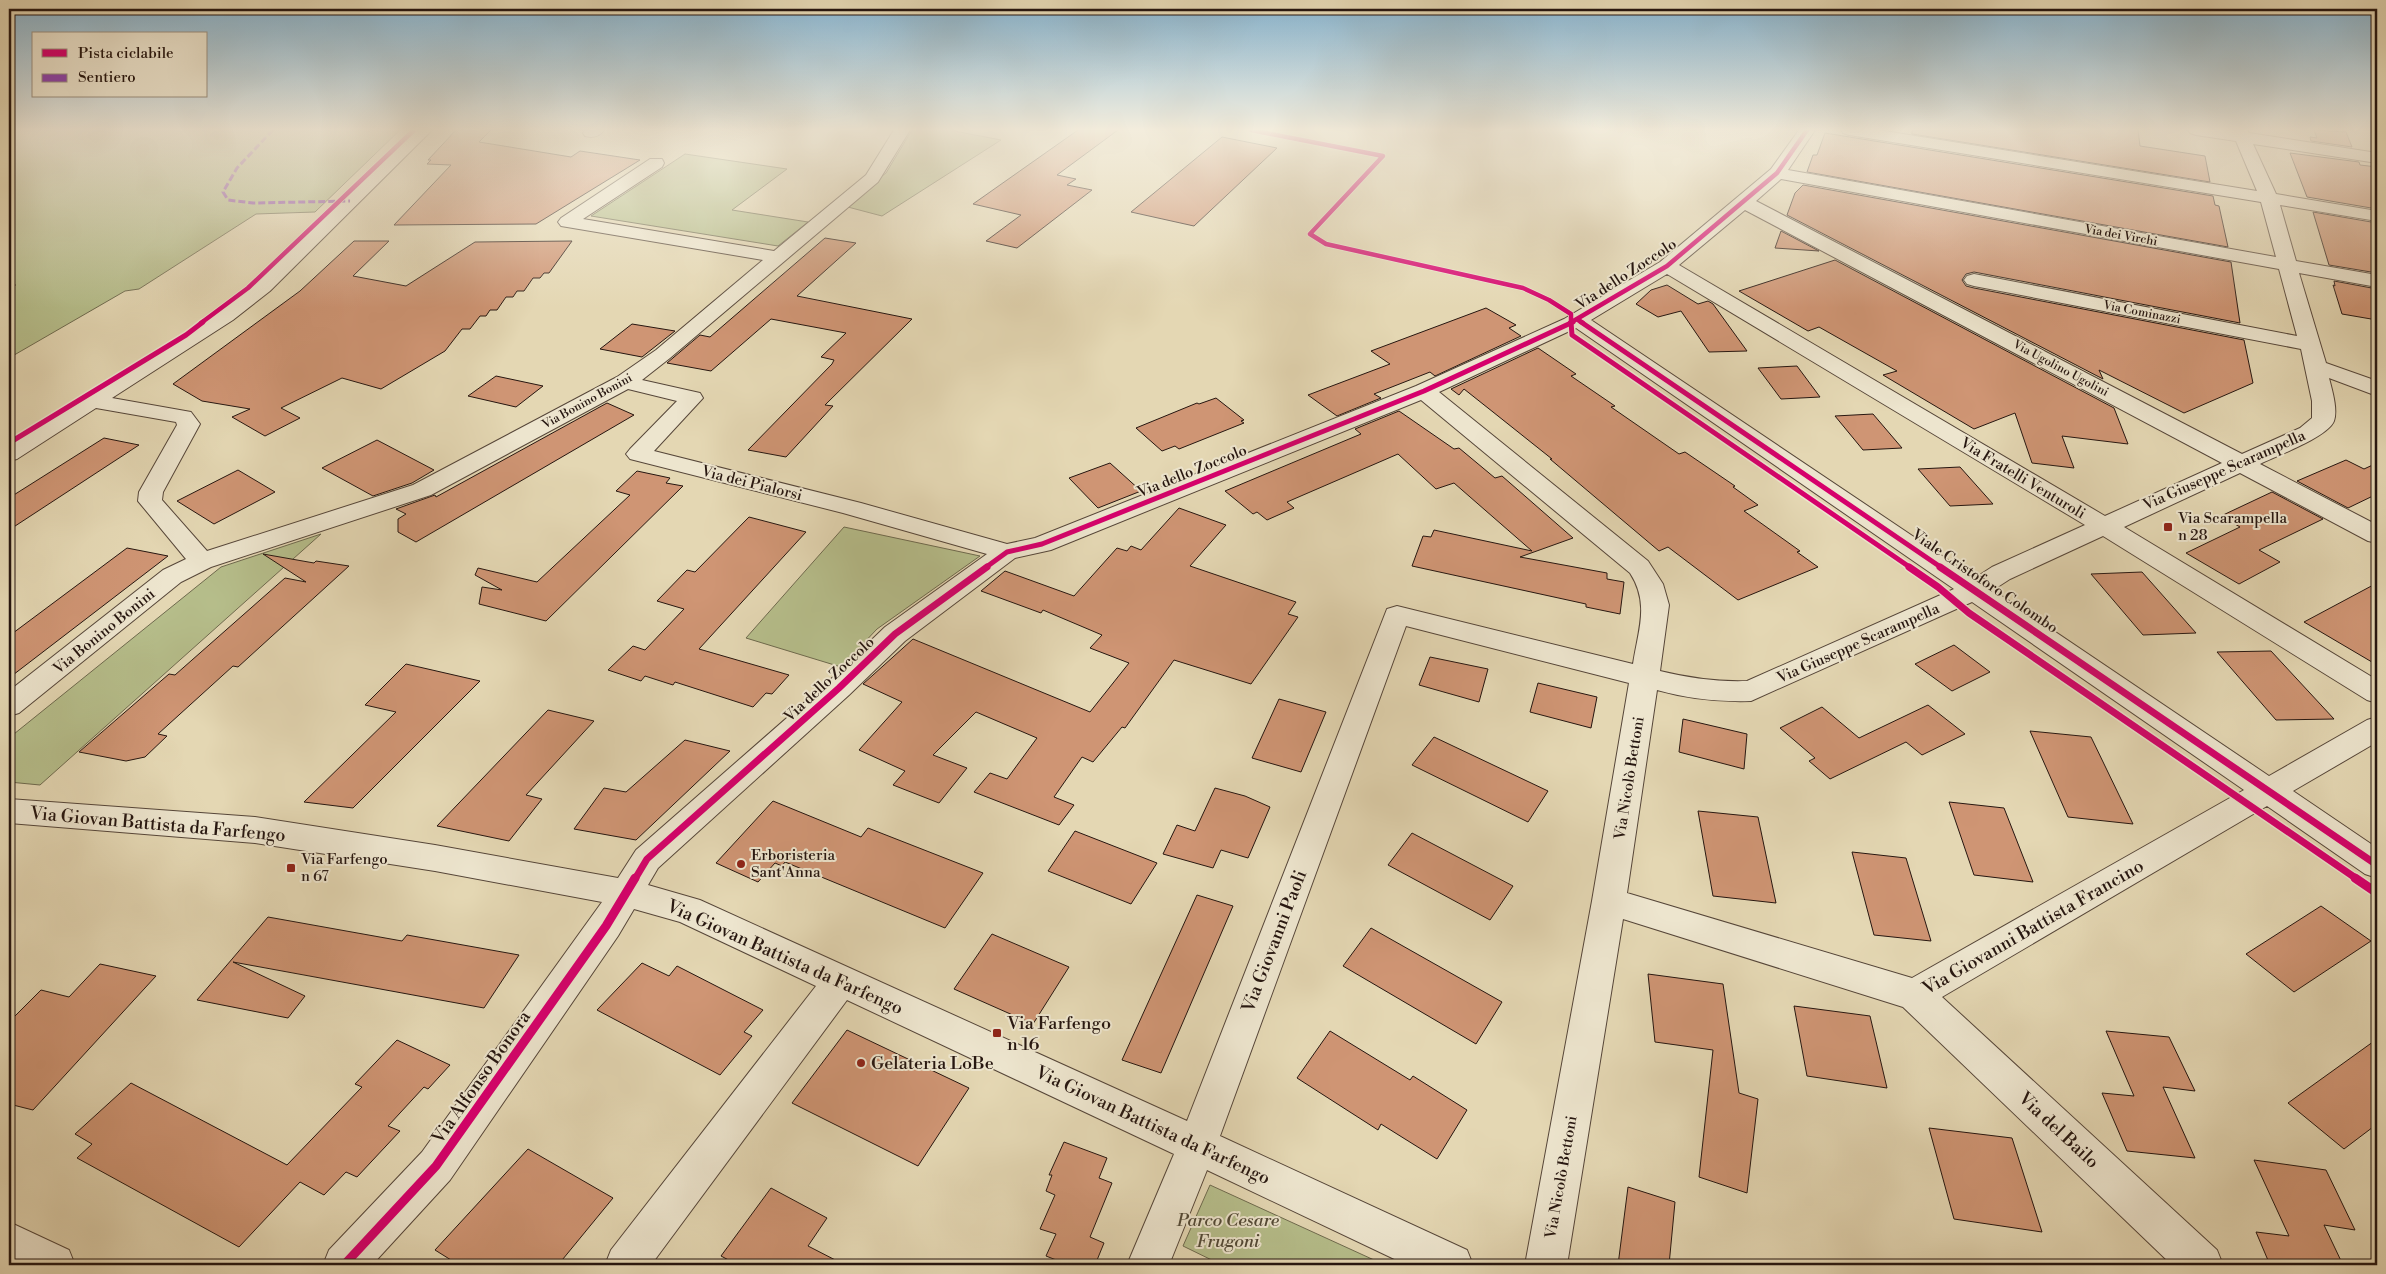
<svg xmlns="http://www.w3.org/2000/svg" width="2386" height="1274" viewBox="0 0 2386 1274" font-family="'Libre Bodoni',serif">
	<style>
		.green { fill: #b6be8b; stroke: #6e6a4e }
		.building { fill: #cf9574; stroke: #261610 }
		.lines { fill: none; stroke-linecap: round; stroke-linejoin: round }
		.minor-casing { stroke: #564639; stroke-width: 2 }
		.minor { fill: #ede5ce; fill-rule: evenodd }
		.quiet { stroke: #8e44ad; stroke-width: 3; stroke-dasharray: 7 3; stroke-linecap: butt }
		.cycleway-far3-casing { stroke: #ede5ce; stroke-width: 6 }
		.cycleway-far2-casing { stroke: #ede5ce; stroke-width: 8 }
		.cycleway-far1-casing { stroke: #ede5ce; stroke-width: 10 }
		.cycleway-casing { stroke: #ede5ce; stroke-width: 12 }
		.cycleway-far3 { stroke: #d6006c; stroke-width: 4.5 }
		.cycleway-far2 { stroke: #d6006c; stroke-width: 5 }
		.cycleway-far1 { stroke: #d6006c; stroke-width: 7 }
		.cycleway { stroke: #d6006c; stroke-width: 9 }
		.poi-dot { fill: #8f2418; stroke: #ede5ce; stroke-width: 2 }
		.labels { text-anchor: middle; stroke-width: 4; stroke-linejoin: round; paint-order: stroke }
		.far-street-label { font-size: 12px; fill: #261610; stroke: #ede5ce }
		.street-label { font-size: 15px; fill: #261610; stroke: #ede5ce }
		.poi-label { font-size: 15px; fill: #261610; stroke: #ede5ce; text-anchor: start }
		.near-street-label { font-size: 18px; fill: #261610; stroke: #ede5ce }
		.near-poi-label { font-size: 18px; fill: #261610; stroke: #ede5ce; text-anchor: start }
		.near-park-label { font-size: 18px; font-style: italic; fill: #514835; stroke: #ede5ce }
	</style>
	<rect width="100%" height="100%" fill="#e4d7b3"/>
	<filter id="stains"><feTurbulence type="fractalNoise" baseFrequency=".004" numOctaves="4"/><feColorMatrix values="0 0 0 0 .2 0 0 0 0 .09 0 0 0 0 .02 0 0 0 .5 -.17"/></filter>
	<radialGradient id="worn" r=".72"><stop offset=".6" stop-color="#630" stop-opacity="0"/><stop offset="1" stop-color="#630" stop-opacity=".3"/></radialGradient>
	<!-- green -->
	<g class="green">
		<polygon points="9,130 400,130 315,212 256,214 139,289 125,291 9,358 9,289 16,285 9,282"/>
		<polygon points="912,130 949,130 1001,140 882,216 844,206 886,173"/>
		<polygon points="685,154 787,169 732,210 808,222 778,246 591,216"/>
		<polygon points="844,527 980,556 877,629 841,667 746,638"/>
		<polygon points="321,534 40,785 9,782 9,738 221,567"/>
		<polygon points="1210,1185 1385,1265 1222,1265 1183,1246"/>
	</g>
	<!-- building -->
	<g class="building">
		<polygon points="456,130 491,130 479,142 571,157 580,151 640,160 536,224 394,225 451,165 427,164 431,160 428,160"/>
		<polygon points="1078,130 1118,130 1057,175 1076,179 1067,185 1092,190 1017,248 986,241 1021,215 973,204"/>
		<polygon points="1912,130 2138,130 2140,146 2205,156 2210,182 1912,134"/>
		<polygon points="2314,130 2346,132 2352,147 2311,141 2310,137 2317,138"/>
		<polygon points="1825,133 2213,196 2215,205 2219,206 2228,247 1807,172 1813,155 1817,155"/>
		<polygon points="1222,137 1277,148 1194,226 1131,212"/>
		<polygon points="2290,153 2359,162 2360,165 2377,167 2377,209 2307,197"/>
		<polygon points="1803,185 2231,262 2240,323 1974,272 1966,274 1962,280 1966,286 1974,288 2244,340 2253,383 2184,413 2099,370 2103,379 1787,215 1795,193"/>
		<polygon points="2313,212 2377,223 2377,273 2329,265"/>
		<polygon points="1781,231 1819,251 1775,248"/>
		<polygon points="825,238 856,243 797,296 912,319 825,405 833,406 786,457 748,450 832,364 834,360 821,357 846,333 771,319 711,371 667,363 700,335 710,337"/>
		<polygon points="354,241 389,241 353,276 406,286 475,242 572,241 549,273 544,273 540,278 533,278 524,291 517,291 513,297 506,297 497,310 490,310 486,316 480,316 470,329 462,329 445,351 381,389 342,378 281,408 300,418 265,436 232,417 250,409 202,401 173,384 300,291"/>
		<polygon points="1835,260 2114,408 2128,444 2062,436 2074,468 2032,463 2015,413 1974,429 1883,375 1897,371 1819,327 1808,331 1739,291"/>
		<polygon points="2334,281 2377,289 2377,320 2342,314 2333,285 2335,286"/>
		<polygon points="1667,285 1698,304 1708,301 1713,304 1747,351 1709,352 1681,311 1658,317 1636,304 1651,290"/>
		<polygon points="1486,308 1516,325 1509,328 1521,336 1435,376 1430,372 1374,394 1381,398 1337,416 1308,395 1390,364 1371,351"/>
		<polygon points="632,324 675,331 642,357 600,349"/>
		<polygon points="1538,348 1576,374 1571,376 1615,406 1611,407 1679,454 1685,452 1735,486 1733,487 1758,505 1744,511 1800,551 1797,552 1818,567 1738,600 1668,547 1659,551 1550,459 1552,459 1493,412 1464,389 1459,395 1451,389"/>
		<polygon points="1797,366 1820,397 1781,399 1758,368"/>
		<polygon points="496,376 543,386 516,407 468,396"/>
		<polygon points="1216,398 1244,420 1241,421 1244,423 1179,449 1175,446 1162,451 1136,428 1197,403 1199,404"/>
		<polygon points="607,403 634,415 416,542 398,532 398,519 406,514 396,509 435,495 436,497"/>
		<polygon points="1399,411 1454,449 1459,448 1495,478 1502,476 1573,538 1520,557 1607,573 1607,579 1624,582 1620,614 1586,607 1586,604 1412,566 1423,536 1431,537 1434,530 1532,551 1454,483 1436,489 1398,454 1287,502 1294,508 1267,520 1257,512 1253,514 1225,491 1361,434 1355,429"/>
		<polygon points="1873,414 1902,448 1863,450 1835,416"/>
		<polygon points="104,438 139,445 9,530 9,498"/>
		<polygon points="377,440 434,470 412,483 373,496 322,468"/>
		<polygon points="2346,460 2364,469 2377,463 2377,494 2348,508 2297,481"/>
		<polygon points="1110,463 1141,491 1098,508 1069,478"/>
		<polygon points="1960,467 1993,504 1950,506 1918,469"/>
		<polygon points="238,470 275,492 214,524 177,501"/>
		<polygon points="637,471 670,478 666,483 683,486 546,621 479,604 482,587 502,590 475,575 478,568 537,582 630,495 616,491"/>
		<polygon points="2272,492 2323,519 2259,550 2280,562 2239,584 2186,553 2240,527 2221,516"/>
		<polygon points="1179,508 1226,525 1190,566 1296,602 1288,614 1298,617 1251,684 1174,660 1125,728 1122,727 1093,762 1082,757 1054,797 1074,805 1059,825 974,792 990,773 1007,779 1037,738 976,712 933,755 967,768 939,803 893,785 905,771 859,750 902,702 863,684 913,639 1090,712 1129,663 1090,648 1102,635 1043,610 1041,613 981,591 1005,571 1074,596 1117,548 1127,551 1131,546 1141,550"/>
		<polygon points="749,517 806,532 699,649 789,675 772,694 766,693 753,707 675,682 673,685 645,676 641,681 608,670 633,646 645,650 684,609 657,601 687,570 695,572"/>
		<polygon points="127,548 168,556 9,678 9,636"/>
		<polygon points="263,554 314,563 316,561 349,566 238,667 233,666 158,734 167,736 145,757 126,761 79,752 169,674 175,675 285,578 306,582"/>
		<polygon points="2142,572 2196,633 2143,635 2091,574"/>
		<polygon points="2377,583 2377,665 2304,622"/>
		<polygon points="1954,645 1990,672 1952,691 1915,664"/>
		<polygon points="2271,651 2334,719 2276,720 2217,652"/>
		<polygon points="1430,657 1488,669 1479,702 1419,685"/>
		<polygon points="406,664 480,681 353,808 304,802 396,712 365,705"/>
		<polygon points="1538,683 1597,697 1591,728 1530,712"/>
		<polygon points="1279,699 1326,712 1301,772 1252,758"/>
		<polygon points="1928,705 1965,734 1922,755 1906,742 1830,779 1809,761 1815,758 1780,728 1822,707 1859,738"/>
		<polygon points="548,710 594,721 526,795 542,799 509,841 437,826"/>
		<polygon points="1683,719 1747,734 1744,769 1679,752"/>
		<polygon points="2030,731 2091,737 2133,824 2068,817"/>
		<polygon points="1434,737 1548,791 1528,822 1412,765"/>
		<polygon points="685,740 730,751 636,840 574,829 604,788 626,792"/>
		<polygon points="1215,788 1245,796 1270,807 1248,858 1221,850 1213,868 1163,854 1177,825 1195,831"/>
		<polygon points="773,801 861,837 868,828 983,873 945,928 785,862 782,866 775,863 758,882 716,863"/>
		<polygon points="1949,802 2004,808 2033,882 1974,875"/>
		<polygon points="1698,811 1758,817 1776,903 1713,896"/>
		<polygon points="1075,831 1157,863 1131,904 1048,871"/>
		<polygon points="1412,833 1513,886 1490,920 1388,865"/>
		<polygon points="1852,852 1906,858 1931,941 1874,935"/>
		<polygon points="1197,895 1233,906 1161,1073 1122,1060"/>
		<polygon points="2321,906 2371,941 2294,992 2246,954"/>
		<polygon points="268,917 402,941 407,935 519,955 484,1008 233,962 305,996 288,1018 197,1000"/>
		<polygon points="1371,928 1502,1002 1476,1044 1343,966"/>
		<polygon points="992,934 1069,967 1033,1024 954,989"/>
		<polygon points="642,963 669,976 677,966 763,1010 744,1032 752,1036 720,1075 597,1010"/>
		<polygon points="100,964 156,976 33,1110 9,1104 9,1022 41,990 69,997"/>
		<polygon points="1648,974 1723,984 1739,1093 1758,1099 1747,1193 1699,1177 1713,1050 1655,1042"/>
		<polygon points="1794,1006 1870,1016 1887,1088 1807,1076"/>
		<polygon points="847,1030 969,1088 918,1166 792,1103"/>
		<polygon points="1330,1031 1410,1080 1413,1076 1467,1110 1437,1159 1381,1124 1378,1130 1297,1078"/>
		<polygon points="2106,1031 2169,1037 2195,1091 2163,1087 2195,1158 2127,1151 2102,1093 2134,1096"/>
		<polygon points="2377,1039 2377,1124 2344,1149 2288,1103"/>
		<polygon points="397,1040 450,1065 428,1089 424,1087 388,1126 400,1131 357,1177 346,1172 324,1195 300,1182 239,1247 77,1158 92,1144 75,1134 131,1083 287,1165 362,1087 355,1084"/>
		<polygon points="1929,1128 2012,1138 2042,1232 1954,1219"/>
		<polygon points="1064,1142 1107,1158 1099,1178 1112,1183 1090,1237 1104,1243 1095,1265 1069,1265 1046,1256 1056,1234 1040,1229 1055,1195 1046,1191 1052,1175 1049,1175"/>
		<polygon points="528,1149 613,1198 558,1265 459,1265 435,1250"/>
		<polygon points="2254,1160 2326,1170 2355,1230 2324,1225 2343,1265 2270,1265 2256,1232 2289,1236"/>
		<polygon points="1628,1187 1675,1202 1669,1265 1618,1265"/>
		<polygon points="771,1188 827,1218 808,1246 845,1265 738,1265 721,1256"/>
	</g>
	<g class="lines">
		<!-- minor casing -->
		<g class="minor-casing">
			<g id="minor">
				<path d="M415,130H432L270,291L233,320L112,398L191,412L200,424L163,492L162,500L207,551L413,485L617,377L656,350L763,260L567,227L561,226L558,222L561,218L650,159H662L664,163L662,167L583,219L774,251L866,175L894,130H910L878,182L670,358L642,380L700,393L703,398L654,451L861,503L1007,544L1035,538L1416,386L1564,319L1660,262L1771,169L1799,130H1815L1788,170L2276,257L2261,202L1849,135L1843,133L1841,130H1878L2257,191L2236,141L2196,135L2190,133L2188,130H2247L2249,133L2377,153V163L2253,144L2276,194L2377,211V221L2280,205L2296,261L2377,275V287L2299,273L2326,363L2377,381V396L2329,378C2332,390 2338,409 2334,421C2328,437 2276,456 2260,464L2377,525V543L2368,541L2240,473L2124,527L2377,680V703L2367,700L2103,536L2010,579L1993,590L2269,776L2367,720L2377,717V742L2293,791L2377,848V878L2365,874L2267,806L1942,997L2217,1250L2223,1265H2172L1903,1007L1623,919L1567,1265H1525L1592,901L1629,683L1406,626L1220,1136L1467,1250L1473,1265H1407L1207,1170L1169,1265H1127L1174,1154L847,1000L651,1265H605L611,1250L816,986L680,922L634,909L618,936L450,1180L372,1265H323L329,1250L422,1152L602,902L435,871L255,843L9,823V799L255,817L435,845L618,878L636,850L829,681L885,627L987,554L843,513L630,459L626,454L630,449L677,401L628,389L431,495L211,567L181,582L19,713L9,716V691L163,570L186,559L138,501L139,492L177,425L176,422L96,408L17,459L9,461V444L219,312L256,283ZM1781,179L2279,269L2297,336L1974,274L1967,276L1964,280L1967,284L1974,286L2301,349L2312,401V418L2300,428L2242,454L1756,201ZM1745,210L2222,463L2105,516L1679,265ZM1667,274L2085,525L1992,567L1975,578L1591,320ZM1576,328L1954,589L1747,681C1717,682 1689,678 1660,671L1669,605L1663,584L1648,561L1439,392ZM1421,400L1630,573C1650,604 1638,630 1633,664L1397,606L1387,609L1187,1121L700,900L648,885L658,868L849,695L905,641L1015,558L1051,550ZM1972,602L2244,790L1912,978L1627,893L1657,690C1689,699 1718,702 1751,701Z"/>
				<path d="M585,130H604C599,137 593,138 585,136L583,133Z"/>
				<polygon points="9,1222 69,1250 75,1265 9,1264"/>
			</g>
		</g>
		<!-- minor -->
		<use href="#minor" class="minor"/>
		<!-- quiet -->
		<polyline class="quiet" points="273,130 237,168 223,192 228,200 253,203 350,201"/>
		<!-- cycleway-far3 casing -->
		<g class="cycleway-far3-casing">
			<g id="cycleway-far3">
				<polyline points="1251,130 1383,156 1310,234 1326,244 1523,288 1549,300 1571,314 1571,323"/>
				<polyline points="1578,320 1583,323"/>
				<polyline points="201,323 248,288 414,130"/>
				<polyline points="1570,323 1667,266 1777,173 1807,130"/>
			</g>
		</g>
		<!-- cycleway-far2 casing -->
		<g class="cycleway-far2-casing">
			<g id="cycleway-far2">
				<polyline points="1571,322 1572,335 1911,568"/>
				<polyline points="1581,322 1942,568"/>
				<polyline points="9,443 186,335 203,322"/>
				<polyline points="985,568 1007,552 1042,544 1424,391 1573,322"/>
			</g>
		</g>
		<!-- cycleway-far1 casing -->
		<g class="cycleway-far1-casing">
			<g id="cycleway-far1">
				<polyline points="1909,567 1938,587 1969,613 2357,879"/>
				<polyline points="1940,567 2377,865"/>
				<polyline points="635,879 647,859 839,688 895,634 987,567"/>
			</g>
		</g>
		<!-- cycleway casing -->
		<g class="cycleway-casing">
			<g id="cycleway">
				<polyline points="2355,878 2377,893"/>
				<polyline points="344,1265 436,1166 606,926 635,878"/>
			</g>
		</g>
		<!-- cycleway-far3 -->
		<use href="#cycleway-far3" class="cycleway-far3"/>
		<!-- cycleway-far2 -->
		<use href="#cycleway-far2" class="cycleway-far2"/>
		<!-- cycleway-far1 -->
		<use href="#cycleway-far1" class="cycleway-far1"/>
		<!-- cycleway -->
		<use href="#cycleway" class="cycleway"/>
	</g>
	<!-- sky -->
	<linearGradient id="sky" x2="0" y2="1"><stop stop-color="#87b6d3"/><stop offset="0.42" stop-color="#f3eddd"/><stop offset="1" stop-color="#f3eddd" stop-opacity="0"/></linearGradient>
	<rect width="2386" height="308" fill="url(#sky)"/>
	<!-- markers -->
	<g class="poi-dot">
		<rect x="2163" y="522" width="10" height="10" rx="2.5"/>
		<circle cx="741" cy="864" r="5"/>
		<rect x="286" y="863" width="10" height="10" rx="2.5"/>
		<rect x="992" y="1028" width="10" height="10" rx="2.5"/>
		<circle cx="861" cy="1063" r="5"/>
	</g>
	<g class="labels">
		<!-- far-street labels -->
		<g class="far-street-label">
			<text transform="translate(2121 235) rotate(10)" y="4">Via dei Virchi</text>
			<text transform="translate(2142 312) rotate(11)" y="4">Via Cominazzi</text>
			<text transform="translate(2061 368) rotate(28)" y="4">Via Ugolino Ugolini</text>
			<text transform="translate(587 401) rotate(-29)" y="4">Via Bonino Bonini</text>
		</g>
		<!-- street labels -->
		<g class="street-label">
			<text transform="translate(1626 274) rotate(-33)" y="5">Via dello Zoccolo</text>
			<text transform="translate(2224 470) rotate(-24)" y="5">Via Giuseppe Scarampella</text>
			<text transform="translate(1192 471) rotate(-22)" y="5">Via dello Zoccolo</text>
			<text transform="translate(2023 478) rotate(31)" y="5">Via Fratelli Venturoli</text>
			<text transform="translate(752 483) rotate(14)" y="5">Via dei Pialorsi</text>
			<text transform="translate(1985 581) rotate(34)" y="5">Viale Cristoforo Colombo</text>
			<text transform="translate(104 631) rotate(-39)" y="5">Via Bonino Bonini</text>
			<text transform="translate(1858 643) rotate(-24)" y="5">Via Giuseppe Scarampella</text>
			<text transform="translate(829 679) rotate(-43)" y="5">Via dello Zoccolo</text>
			<text transform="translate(1629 778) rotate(-81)" y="5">Via Nicolò Bettoni</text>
			<text transform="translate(1561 1177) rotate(-80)" y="5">Via Nicolò Bettoni</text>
		</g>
		<!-- poi labels -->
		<g class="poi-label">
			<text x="2178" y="523">Via Scarampella<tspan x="2178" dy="17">n 28</tspan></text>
			<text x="751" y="860">Erboristeria<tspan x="751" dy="17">Sant'Anna</tspan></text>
			<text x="301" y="864">Via Farfengo<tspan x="301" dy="17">n 67</tspan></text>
		</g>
		<!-- near-street labels -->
		<g class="near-street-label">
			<text transform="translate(158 824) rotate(5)" y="6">Via Giovan Battista da Farfengo</text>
			<text transform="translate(2033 927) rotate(-30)" y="6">Via Giovanni Battista Francino</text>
			<text transform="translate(1274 941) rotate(-69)" y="6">Via Giovanni Paoli</text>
			<text transform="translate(785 957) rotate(24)" y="6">Via Giovan Battista da Farfengo</text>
			<text transform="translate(481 1077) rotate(-55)" y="6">Via Alfonso Bonora</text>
			<text transform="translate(1153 1125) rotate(25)" y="6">Via Giovan Battista da Farfengo</text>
			<text transform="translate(2059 1130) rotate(43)" y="6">Via del Bailo</text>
		</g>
		<!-- near-poi labels -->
		<g class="near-poi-label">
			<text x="1007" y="1029">Via Farfengo<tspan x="1007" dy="21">n 16</tspan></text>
			<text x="871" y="1069">Gelateria LoBe</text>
		</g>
		<!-- near-park labels -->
		<g class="near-park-label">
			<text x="1228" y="1226">Parco Cesare<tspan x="1228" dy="21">Frugoni</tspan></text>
		</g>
	</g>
	<!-- margin -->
	<rect width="2386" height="1274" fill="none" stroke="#e4d7b3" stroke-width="30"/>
	<rect x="10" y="10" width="2366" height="1254" fill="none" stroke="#261610" stroke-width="2.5"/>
	<rect x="15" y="15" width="2356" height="1244" fill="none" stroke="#261610"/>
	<!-- legend -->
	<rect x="32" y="32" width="175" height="65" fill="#ede5ce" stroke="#9d9282"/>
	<rect x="42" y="49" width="25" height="8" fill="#d6006c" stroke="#9d9282"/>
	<text x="78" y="58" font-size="15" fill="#261610">Pista ciclabile</text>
	<rect x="42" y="74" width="25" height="8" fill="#8e44ad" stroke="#9d9282"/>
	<text x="78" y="82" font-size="15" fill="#261610">Sentiero</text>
	<rect width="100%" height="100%" filter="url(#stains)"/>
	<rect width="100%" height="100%" fill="url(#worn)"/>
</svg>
